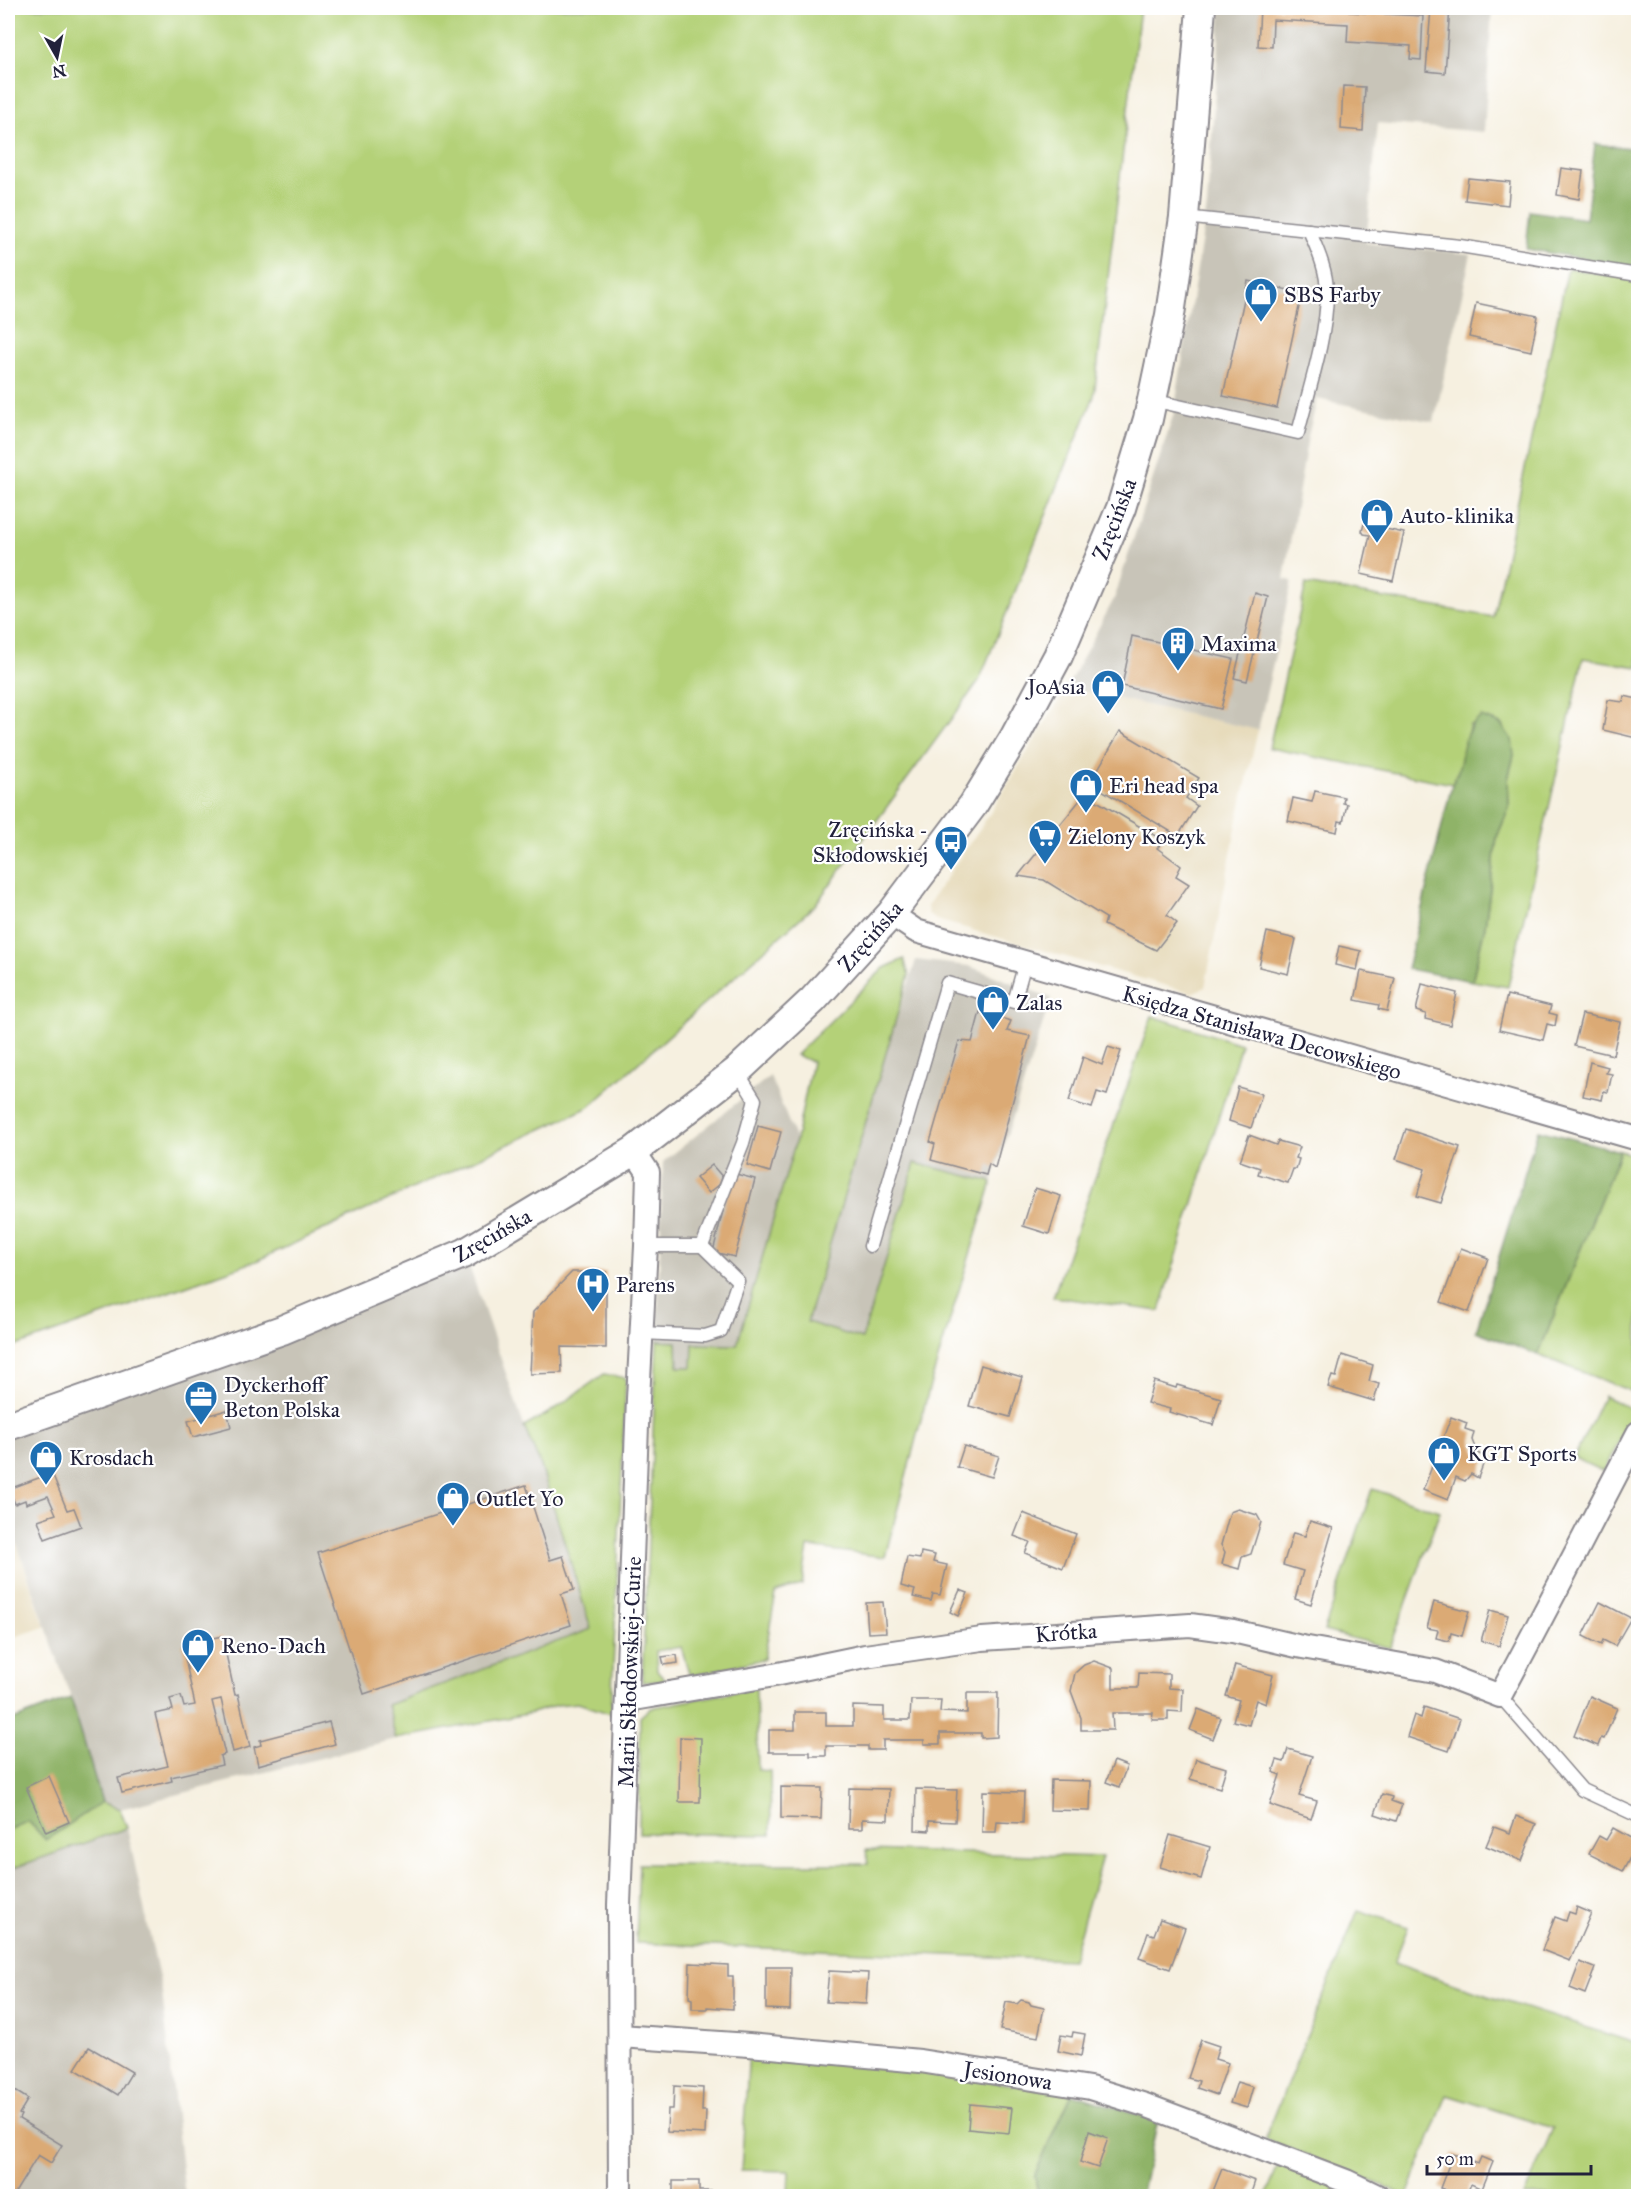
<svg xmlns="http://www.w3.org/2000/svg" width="1646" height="2204" viewBox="0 0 1646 2204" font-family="'IM FELL Great Primer',serif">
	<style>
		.built { fill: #e6daba }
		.industrial { fill: #c8c4b8 }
		.green { fill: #b4d178; stroke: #6b7a5a; stroke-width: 1.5 }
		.forest { fill: #8fb368; stroke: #586a52; stroke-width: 1.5 }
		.building { fill: #dbaa74 }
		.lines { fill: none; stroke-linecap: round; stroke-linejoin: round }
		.service-casing { stroke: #8c898e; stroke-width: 15 }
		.minor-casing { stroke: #8c898e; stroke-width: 26 }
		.tertiary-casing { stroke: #8c898e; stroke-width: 32 }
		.service { stroke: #fff; stroke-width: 12 }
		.minor { stroke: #fff; stroke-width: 22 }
		.tertiary { stroke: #fff; stroke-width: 28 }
		.labels { text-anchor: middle; stroke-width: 4.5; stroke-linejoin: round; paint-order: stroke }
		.poi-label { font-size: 22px; fill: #22223b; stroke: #fff; text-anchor: start }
		.street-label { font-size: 22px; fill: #22223b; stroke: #fff }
	</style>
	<rect width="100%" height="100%" fill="#fff"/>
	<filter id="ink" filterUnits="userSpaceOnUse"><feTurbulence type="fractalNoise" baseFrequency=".0167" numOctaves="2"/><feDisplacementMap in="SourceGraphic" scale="12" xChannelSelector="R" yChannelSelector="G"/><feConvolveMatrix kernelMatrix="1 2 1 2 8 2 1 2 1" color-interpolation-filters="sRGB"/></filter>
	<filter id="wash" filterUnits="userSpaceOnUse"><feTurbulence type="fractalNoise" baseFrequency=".008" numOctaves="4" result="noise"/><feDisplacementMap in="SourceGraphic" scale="24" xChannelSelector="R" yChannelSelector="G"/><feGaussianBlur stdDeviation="1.35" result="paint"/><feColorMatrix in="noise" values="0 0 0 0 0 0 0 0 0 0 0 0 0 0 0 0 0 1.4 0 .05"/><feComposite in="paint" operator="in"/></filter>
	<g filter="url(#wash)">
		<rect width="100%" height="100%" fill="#f6f0e0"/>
		<!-- built -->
		<g class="built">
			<polygon points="1067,687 1258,730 1237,823 1205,987 1192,993 934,919 928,913 927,906 989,815"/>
			<polygon points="8,1519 45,1627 8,1639"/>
		</g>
		<!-- industrial -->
		<g class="industrial">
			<polygon points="1221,8 1492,8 1484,132 1378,123 1366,243 1471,254 1434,422 1317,399 1308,436 1284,579 1292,581 1258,730 1067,687 1114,599 1174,413 1207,206"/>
			<polygon points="916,960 969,966 1051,998 992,1182 915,1163 862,1339 807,1322 872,1098"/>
			<polygon points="770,1076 796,1140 737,1346 693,1344 692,1368 678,1367 677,1342 657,1341 663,1162"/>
			<polygon points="465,1254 528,1438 541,1466 591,1629 387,1705 396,1739 120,1809 102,1802 71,1698 8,1519 8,1426"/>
			<polygon points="127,1828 162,1992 185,2196 8,2196 8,1870"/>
		</g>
		<!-- green -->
		<g class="green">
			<polygon points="8,8 1140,8 1094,396 979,681 815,905 589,1107 256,1261 8,1349"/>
			<path d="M1568,268L1638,280V667L1583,658L1508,987L1472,981L1485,926L1497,837L1509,808L1508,779L1514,755L1470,725C1464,744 1462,769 1452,784L1269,748L1306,584L1493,617Z"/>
			<polygon points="904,959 909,975 807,1322 862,1339 915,1163 992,1182 929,1389 885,1557 808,1547 802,1585 776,1593 764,1659 690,1676 681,1647 656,1651 657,1671 666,1681 642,1682 657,1341 677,1342 678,1367 692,1367 693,1344 737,1345 796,1140 812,1062 796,1055 884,968"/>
			<polygon points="1152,1016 1241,1044 1160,1311 1053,1297"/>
			<polygon points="1620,1151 1638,1156 1638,1394 1538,1355"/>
			<polygon points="604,1374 626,1378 611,1714 578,1703 557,1705 532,1713 396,1739 387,1705 591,1629 541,1466 524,1427 555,1409"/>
			<polygon points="1604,1396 1634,1410 1604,1472 1574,1458"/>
			<polygon points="1372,1489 1440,1511 1390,1648 1324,1631"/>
			<polygon points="756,1688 758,1770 770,1771 771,1835 639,1833 640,1717 650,1708"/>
			<polygon points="102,1802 120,1809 127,1828 8,1870 8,1830 28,1821 46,1840"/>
			<polygon points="866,1850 1102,1857 1072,1960 636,1943 639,1864 868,1864"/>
			<polygon points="1358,1910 1408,1927 1394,1963 1482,1994 1638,2044 1638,2196 1524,2196 1553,2128 1447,2095 1407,2196 1402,2196 1386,2187 1265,2139"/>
			<polygon points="749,2052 915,2070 1072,2094 1035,2174 1038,2196 788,2196 789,2171 741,2170"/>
			<polygon points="1279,2164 1357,2196 1266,2196"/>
		</g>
		<!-- forest -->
		<g class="forest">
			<polygon points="1595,144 1638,149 1638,268 1526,249 1530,211 1586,219"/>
			<path d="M1481,717L1501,724L1512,740L1514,755L1508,779L1509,808L1497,837L1485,926L1472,981L1407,969L1452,784C1467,761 1456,736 1481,717Z"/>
			<polygon points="1538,1130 1620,1151 1538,1355 1476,1331"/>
			<polygon points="71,1698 102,1802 46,1840 28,1821 8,1830 8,1722"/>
			<polygon points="1072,2094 1158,2120 1141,2196 1038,2196 1035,2174"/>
		</g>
		<g id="blocks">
			<!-- building -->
			<g class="building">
				<polygon points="1260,8 1349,8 1349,12 1423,16 1421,60 1410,59 1411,46 1347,42 1348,24 1273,20 1272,47 1258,46"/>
				<polygon points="1431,8 1450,8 1445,73 1426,71"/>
				<polygon points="1343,86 1365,87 1363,131 1341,129"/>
				<polygon points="1561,168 1583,171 1579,199 1557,195"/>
				<polygon points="1468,178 1510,182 1508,205 1465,200"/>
				<polygon points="1248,281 1302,293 1277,408 1223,396"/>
				<polygon points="1476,303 1538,316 1531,351 1469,337"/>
				<polygon points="1364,524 1404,533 1393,581 1361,574 1370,535 1364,534 1362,531"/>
				<polygon points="1255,593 1268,597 1247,681 1234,678"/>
				<polygon points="1132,636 1233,659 1221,709 1122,686"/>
				<polygon points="1624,696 1638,699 1638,736 1636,738 1603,730 1608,700 1623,702"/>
				<polygon points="1120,731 1199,778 1186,798 1197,806 1178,836 1090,783"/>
				<polygon points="1315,791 1344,797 1343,803 1347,804 1343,822 1339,821 1337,832 1288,821 1293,798 1312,802"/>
				<polygon points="1085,794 1164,841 1157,848 1181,866 1176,876 1189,884 1167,915 1177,923 1156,950 1104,925 1106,918 1044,880 1018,876"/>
				<polygon points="1267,932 1296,939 1288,974 1259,967"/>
				<polygon points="1339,946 1361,951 1357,970 1335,965"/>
				<polygon points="1361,971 1395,978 1387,1011 1378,1009 1379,1005 1355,1000"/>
				<polygon points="1422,984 1457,993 1450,1025 1425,1019 1426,1014 1416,1011"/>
				<polygon points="1507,995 1551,1006 1549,1013 1557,1015 1555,1026 1547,1024 1543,1040 1499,1030"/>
				<polygon points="980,1012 1011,1021 1007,1031 1030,1036 995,1168 989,1164 986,1175 931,1160 935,1144 930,1142 959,1041 972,1042"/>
				<polygon points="1582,1014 1620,1022 1613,1055 1574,1046"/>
				<polygon points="1108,1047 1121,1051 1107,1095 1097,1092 1092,1108 1069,1101 1083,1057 1102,1065"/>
				<polygon points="1590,1062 1608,1067 1606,1073 1612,1074 1608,1092 1604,1091 1602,1100 1583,1096"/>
				<polygon points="1238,1087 1262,1094 1251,1128 1229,1121"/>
				<polygon points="758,1126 781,1132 770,1172 747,1165"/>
				<polygon points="1406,1129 1460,1147 1441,1203 1417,1196 1425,1169 1396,1159"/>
				<polygon points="1249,1135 1276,1145 1278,1141 1300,1147 1296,1158 1299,1159 1296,1169 1293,1169 1288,1183 1258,1174 1260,1168 1240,1161"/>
				<polygon points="712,1165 725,1180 709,1193 696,1178"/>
				<polygon points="732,1173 755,1179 735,1257 713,1252"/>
				<polygon points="1035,1188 1061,1196 1049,1234 1023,1226"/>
				<polygon points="1461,1248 1488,1258 1469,1312 1441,1302"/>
				<polygon points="572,1272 606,1272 606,1348 561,1347 562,1373 530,1374 533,1312"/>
				<polygon points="1342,1355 1373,1365 1369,1381 1379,1384 1374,1401 1328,1387 1332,1376 1336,1377"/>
				<polygon points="981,1365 1022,1377 1010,1417 969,1406"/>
				<polygon points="1154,1381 1176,1388 1177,1385 1221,1398 1213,1425 1169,1412 1170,1409 1147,1403"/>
				<polygon points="227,1410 231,1427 193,1437 188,1421"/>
				<polygon points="1451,1417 1467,1423 1465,1429 1474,1432 1472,1440 1477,1453 1486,1457 1478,1478 1471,1474 1465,1481 1456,1477 1448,1500 1423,1490"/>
				<polygon points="964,1446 999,1456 992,1477 957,1467"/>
				<polygon points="52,1473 67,1510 74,1508 81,1526 45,1539 38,1520 56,1514 48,1496 26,1504 25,1500 15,1504 9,1489"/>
				<polygon points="526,1485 550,1560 563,1556 574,1590 561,1594 571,1625 364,1694 318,1553"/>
				<polygon points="1238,1509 1257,1515 1261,1522 1251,1554 1242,1557 1239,1569 1222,1564 1225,1552 1221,1545 1230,1512"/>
				<polygon points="1023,1513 1076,1534 1063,1568 1025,1553 1030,1542 1014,1536"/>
				<polygon points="1310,1521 1333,1528 1311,1604 1295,1599 1303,1571 1283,1565 1293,1533 1305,1536"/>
				<polygon points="921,1552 935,1555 933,1562 947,1565 940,1595 933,1594 931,1601 913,1597 915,1590 901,1586 907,1557 920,1559"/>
				<polygon points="960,1590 968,1593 958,1616 950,1612"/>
				<polygon points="883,1602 886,1632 868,1633 866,1603"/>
				<polygon points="1434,1602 1469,1611 1462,1636 1451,1633 1449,1641 1436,1638 1438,1630 1427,1628"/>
				<polygon points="1600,1602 1631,1618 1615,1646 1603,1640 1601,1645 1583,1636"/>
				<polygon points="1490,1610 1508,1615 1499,1646 1481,1641"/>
				<polygon points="222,1636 235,1695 238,1694 250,1747 233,1752 221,1699 212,1701 225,1754 220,1756 222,1765 171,1777 172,1781 122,1793 118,1778 168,1766 155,1714 173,1710 170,1699 181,1696 184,1707 195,1705 182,1645"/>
				<polygon points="677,1655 678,1663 664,1665 662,1657"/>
				<polygon points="1094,1661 1113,1668 1113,1688 1138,1688 1139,1673 1169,1674 1169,1688 1183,1689 1182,1712 1168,1711 1168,1720 1152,1720 1153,1713 1112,1713 1113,1730 1081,1730 1081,1718 1071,1691 1075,1673 1084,1665"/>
				<polygon points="1235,1665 1273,1675 1266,1704 1256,1700 1249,1725 1233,1721 1239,1700 1226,1696"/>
				<polygon points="967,1693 998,1693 997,1737 981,1738 981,1733 940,1733 940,1744 924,1744 924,1740 883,1740 883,1750 868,1750 868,1746 826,1746 826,1756 810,1756 810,1752 769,1752 769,1730 795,1730 795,1712 826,1712 826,1726 853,1726 853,1706 884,1707 884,1720 910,1720 911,1700 941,1700 940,1712 967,1713"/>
				<polygon points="1590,1696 1617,1708 1604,1739 1601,1738 1598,1746 1574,1736"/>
				<polygon points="1424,1707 1460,1719 1449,1751 1407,1737 1414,1715 1421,1718"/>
				<polygon points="1198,1709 1221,1718 1213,1739 1190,1730"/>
				<polygon points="329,1722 335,1744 258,1765 254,1747 261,1745 260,1740"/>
				<polygon points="680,1737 701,1738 700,1802 679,1802"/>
				<polygon points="1288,1749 1312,1756 1299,1796 1317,1801 1311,1819 1270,1805 1280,1775 1273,1772 1277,1760 1284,1762"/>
				<polygon points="1196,1759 1226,1768 1220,1788 1190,1779"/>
				<polygon points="1114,1761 1127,1766 1119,1787 1106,1782"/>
				<polygon points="49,1776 69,1822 46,1832 26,1787"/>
				<polygon points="1051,1780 1091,1781 1090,1811 1050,1810"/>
				<polygon points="781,1787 822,1788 821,1819 781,1818"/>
				<polygon points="849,1788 889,1789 888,1820 862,1819 862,1829 848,1829"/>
				<polygon points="916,1789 957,1790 955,1822 929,1821 929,1831 915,1830"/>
				<polygon points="983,1791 1024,1792 1023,1823 997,1822 996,1832 982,1832"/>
				<polygon points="1382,1794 1392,1797 1391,1801 1402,1805 1396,1821 1375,1814"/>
				<polygon points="1516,1816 1536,1824 1522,1861 1486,1846 1494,1827 1510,1833"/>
				<polygon points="1613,1828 1638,1842 1623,1871 1589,1854 1599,1836 1606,1840"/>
				<polygon points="1170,1835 1210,1847 1201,1879 1160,1867"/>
				<polygon points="1577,1907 1591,1913 1570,1961 1542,1950 1555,1917 1566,1921 1569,1912 1575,1914"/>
				<polygon points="1160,1919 1185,1928 1170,1969 1139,1958 1148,1933 1154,1935"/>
				<polygon points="1580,1962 1595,1968 1585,1994 1570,1988"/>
				<polygon points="690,1963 728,1965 728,1976 733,1976 733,2009 707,2007 707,2009 692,2009 692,1999 689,1998"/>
				<polygon points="766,1967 791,1967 790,2010 766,2009"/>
				<polygon points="829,1971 868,1973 866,2004 826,2002"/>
				<polygon points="1021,2000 1029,2002 1031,2005 1044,2008 1038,2037 1000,2030 1006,2002 1017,2004"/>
				<polygon points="1073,2032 1085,2034 1081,2056 1058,2051 1061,2035 1072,2037"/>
				<polygon points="1201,2040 1219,2046 1215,2059 1228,2063 1217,2095 1197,2088 1199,2081 1188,2078"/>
				<polygon points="89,2047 132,2072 118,2095 75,2069"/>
				<polygon points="1237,2082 1253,2087 1247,2108 1230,2103"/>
				<polygon points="674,2086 703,2088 702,2111 706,2111 705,2134 667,2132 668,2109 673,2109"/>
				<polygon points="9,2087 28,2099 19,2114 21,2115 19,2119 62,2145 51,2163 38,2155 13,2196 8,2196 8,2090"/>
				<polygon points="970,2104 1012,2108 1009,2133 968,2129"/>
				<polygon points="1089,2131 1108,2138 1098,2168 1080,2162"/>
				<polygon points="1453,2154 1478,2164 1481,2157 1493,2162 1482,2189 1471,2184 1466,2196 1461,2196 1440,2188"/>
				<polygon points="1222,2169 1255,2181 1250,2196 1211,2196"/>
				<polygon points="673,2181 699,2181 699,2191 711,2191 711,2196 673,2196"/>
			</g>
		</g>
	</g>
	<g filter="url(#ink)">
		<use href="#blocks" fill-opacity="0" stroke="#8c898e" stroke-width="1.5"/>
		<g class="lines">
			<!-- service casing -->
			<g class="service-casing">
				<g id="service">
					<polyline points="1184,217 1460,246 1638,275"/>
					<path d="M1152,400L1298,433C1309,389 1327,336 1327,292C1327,270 1317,249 1309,230"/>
					<polyline points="702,1246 743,1143 755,1100 737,1071"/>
					<polyline points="870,1246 947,983 1014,1002 1025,963"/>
					<polyline points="642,1333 705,1336 721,1331 738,1281 702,1246 646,1246"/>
					<polyline points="1500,1696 1582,1790 1638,1816"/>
				</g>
			</g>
			<!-- minor casing -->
			<g class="minor-casing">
				<g id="minor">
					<polyline points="891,914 916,931 1638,1139"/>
					<path d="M628,1700L769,1676L865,1656L982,1639L1190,1625L1233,1631L1297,1646L1435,1671L1500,1696C1547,1609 1592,1521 1638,1433"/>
					<polyline points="620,2036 749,2045 920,2061 1090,2088 1145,2105 1201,2126 1346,2181 1377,2196"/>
					<polyline points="620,2196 619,1905 638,1399 646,1246 648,1172 634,1151"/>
				</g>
			</g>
			<!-- tertiary casing -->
			<g class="tertiary-casing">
				<polyline id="tertiary" points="8,1426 282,1330 465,1253 634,1151 737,1071 813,1000 891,914 973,805 1014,738 1058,656 1121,508 1148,419 1170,315 1184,217 1201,8"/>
			</g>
			<!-- service -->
			<use href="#service" class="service"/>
			<!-- minor -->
			<use href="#minor" class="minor"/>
			<!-- tertiary -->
			<use href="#tertiary" class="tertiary"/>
		</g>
	</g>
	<!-- icons -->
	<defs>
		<g id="shop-pin" transform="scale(1.725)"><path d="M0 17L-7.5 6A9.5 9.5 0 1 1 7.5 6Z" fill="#1f6fb2" stroke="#fff"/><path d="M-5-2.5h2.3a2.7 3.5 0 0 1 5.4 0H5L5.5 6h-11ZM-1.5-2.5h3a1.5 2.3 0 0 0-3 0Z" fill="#fff"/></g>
		<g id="building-pin" transform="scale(1.725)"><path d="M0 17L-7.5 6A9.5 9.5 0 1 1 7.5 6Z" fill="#1f6fb2" stroke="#fff"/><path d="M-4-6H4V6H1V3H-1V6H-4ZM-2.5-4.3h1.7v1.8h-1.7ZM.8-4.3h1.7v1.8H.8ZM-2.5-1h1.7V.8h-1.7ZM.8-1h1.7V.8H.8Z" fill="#fff"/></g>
		<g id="supermarket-pin" transform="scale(1.725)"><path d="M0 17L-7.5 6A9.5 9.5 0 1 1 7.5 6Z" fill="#1f6fb2" stroke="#fff"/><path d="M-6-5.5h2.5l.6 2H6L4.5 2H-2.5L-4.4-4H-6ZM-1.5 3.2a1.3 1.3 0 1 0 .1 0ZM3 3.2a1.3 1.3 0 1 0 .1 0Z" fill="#fff"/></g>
		<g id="bus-pin" transform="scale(1.725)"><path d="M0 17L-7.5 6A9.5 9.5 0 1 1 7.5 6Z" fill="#1f6fb2" stroke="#fff"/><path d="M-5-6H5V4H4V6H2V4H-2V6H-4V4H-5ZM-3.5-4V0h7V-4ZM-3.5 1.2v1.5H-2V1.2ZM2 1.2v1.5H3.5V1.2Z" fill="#fff"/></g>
		<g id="hospital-pin" transform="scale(1.725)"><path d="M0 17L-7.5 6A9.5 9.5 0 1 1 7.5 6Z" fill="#1f6fb2" stroke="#fff"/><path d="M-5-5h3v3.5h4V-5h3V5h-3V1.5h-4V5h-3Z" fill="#fff"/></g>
		<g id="office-pin" transform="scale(1.725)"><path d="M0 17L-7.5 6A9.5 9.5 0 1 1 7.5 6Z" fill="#1f6fb2" stroke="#fff"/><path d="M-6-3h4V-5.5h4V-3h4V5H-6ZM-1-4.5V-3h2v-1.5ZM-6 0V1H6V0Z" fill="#fff"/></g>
	</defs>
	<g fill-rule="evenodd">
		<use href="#shop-pin" x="1261" y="294"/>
		<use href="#shop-pin" x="1377" y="515"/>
		<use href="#building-pin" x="1178" y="643"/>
		<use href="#shop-pin" x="1108" y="686"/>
		<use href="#shop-pin" x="1086" y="785"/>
		<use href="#supermarket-pin" x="1045" y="836"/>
		<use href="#bus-pin" x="951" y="842"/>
		<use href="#shop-pin" x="993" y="1002"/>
		<use href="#hospital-pin" x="593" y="1284"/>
		<use href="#office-pin" x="201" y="1397"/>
		<use href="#shop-pin" x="1444" y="1453"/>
		<use href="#shop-pin" x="46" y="1457"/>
		<use href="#shop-pin" x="453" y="1498"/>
		<use href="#shop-pin" x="198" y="1645"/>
	</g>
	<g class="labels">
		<!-- poi labels -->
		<g class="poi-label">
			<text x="1284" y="302">SBS Farby</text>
			<text x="1400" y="523">Auto-klinika</text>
			<text x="1201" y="651">Maxima</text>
			<text x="1085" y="694" text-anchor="end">JoAsia</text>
			<text x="1109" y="793">Eri head spa</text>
			<text x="928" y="837" text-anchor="end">Zręcińska -<tspan x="928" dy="25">Skłodowskiej</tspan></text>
			<text x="1068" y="844">Zielony Koszyk</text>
			<text x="1016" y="1010">Zalas</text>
			<text x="616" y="1292">Parens</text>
			<text x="224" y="1392">Dyckerhoff<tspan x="224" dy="25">Beton Polska</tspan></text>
			<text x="1467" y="1461">KGT Sports</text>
			<text x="69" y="1465">Krosdach</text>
			<text x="476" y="1506">Outlet Yo</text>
			<text x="221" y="1653">Reno-Dach</text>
		</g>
		<!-- street labels -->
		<g class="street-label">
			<text transform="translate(1114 519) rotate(-69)" y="8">Zręcińska</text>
			<text transform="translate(870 936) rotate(-49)" y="8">Zręcińska</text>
			<text transform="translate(1262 1032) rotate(16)" y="8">Księdza Stanisława Decowskiego</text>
			<text transform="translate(492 1235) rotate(-30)" y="8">Zręcińska</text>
			<text transform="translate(1066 1632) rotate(-4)" y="8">Krótka</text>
			<text transform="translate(629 1672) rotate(-88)" y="8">Marii Skłodowskiej-Curie</text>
			<text transform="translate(1008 2075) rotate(9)" y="8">Jesionowa</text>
		</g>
	</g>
	<!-- margin -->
	<rect width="1646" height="2204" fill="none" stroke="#fff" stroke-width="30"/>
	<!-- north arrow -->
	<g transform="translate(57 57) rotate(171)" stroke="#ffffff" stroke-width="4.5" paint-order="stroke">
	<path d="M0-4.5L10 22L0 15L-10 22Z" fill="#22223b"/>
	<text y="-9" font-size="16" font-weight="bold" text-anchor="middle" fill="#22223b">N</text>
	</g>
	<!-- scale -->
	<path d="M1427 2165v9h164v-9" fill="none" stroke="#22223b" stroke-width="3"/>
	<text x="1436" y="2165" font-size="18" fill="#22223b" stroke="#ffffff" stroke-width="4.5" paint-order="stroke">50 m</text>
</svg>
